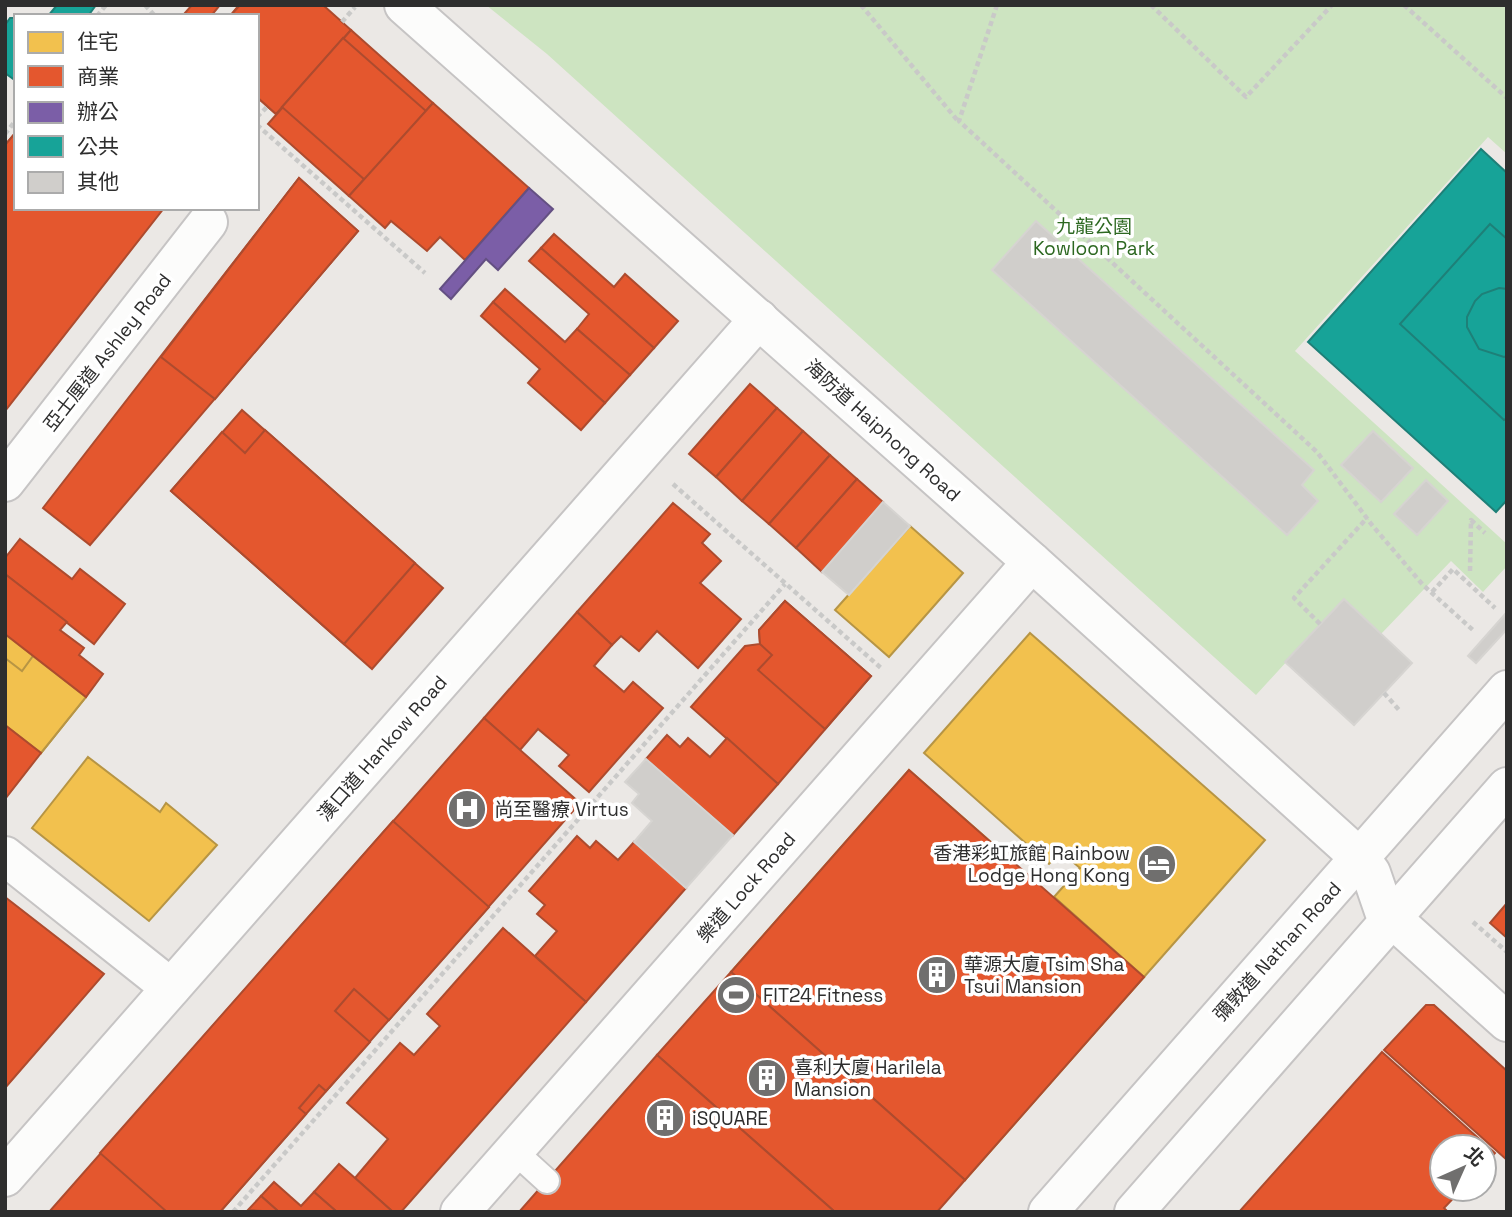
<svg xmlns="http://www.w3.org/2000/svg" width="1512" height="1217" viewBox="0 0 1512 1217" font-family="'Space Grotesk','Noto Sans TC',sans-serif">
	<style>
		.green { fill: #cde4c1 }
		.homes { fill: #f2c14e; stroke: #b79544; stroke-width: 2 }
		.shops { fill: #e4572e; stroke: #ad4b2e; stroke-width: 2 }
		.offices { fill: #7b5ea7; stroke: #645083; stroke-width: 2 }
		.public { fill: #17a398; stroke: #1e8078; stroke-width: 2 }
		.building { fill: #d0cecb; stroke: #d6d4d1; stroke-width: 2 }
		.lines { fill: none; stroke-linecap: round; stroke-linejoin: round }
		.service-casing { stroke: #c6c4c4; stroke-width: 28 }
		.minor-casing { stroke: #c6c4c4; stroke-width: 42 }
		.tertiary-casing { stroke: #c6c4c4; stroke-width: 42 }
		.secondary-casing { stroke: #c6c4c4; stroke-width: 42 }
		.path { stroke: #c9c9c8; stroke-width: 4.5; stroke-dasharray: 5 3.5; stroke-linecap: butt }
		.service { stroke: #fcfcfb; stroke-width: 24 }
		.minor { stroke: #fcfcfb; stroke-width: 38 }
		.tertiary { stroke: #fcfcfb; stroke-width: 38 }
		.secondary { stroke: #fcfcfb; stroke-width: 38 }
		.labels { text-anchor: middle; stroke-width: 7; stroke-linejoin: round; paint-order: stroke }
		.park-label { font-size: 19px; fill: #2d6821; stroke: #fff }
		.street-label { font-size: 19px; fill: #2e2e2e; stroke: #fff }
		.poi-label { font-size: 19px; fill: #2e2e2e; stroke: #fff; text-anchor: start }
	</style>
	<rect width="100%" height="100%" fill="#ebe8e5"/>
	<!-- green -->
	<polygon class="green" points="486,5 1507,5 1507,154 1488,137 1295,351 1507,544 1507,566 1483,592 1451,561 1381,634 1343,600 1256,695 547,54"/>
	<!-- homes -->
	<g class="homes">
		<polygon points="910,526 963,573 889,657 835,610"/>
		<polygon points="1030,633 1265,840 1144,977 1054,897 1080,868 1061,852 1049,864 924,753"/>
		<polygon points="5,634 86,697 41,753 5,725"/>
		<polygon points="33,656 86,697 41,753 5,725 5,658 22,671"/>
		<polygon points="88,757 160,812 166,803 217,845 149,921 32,828"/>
		<polygon points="909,770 999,849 939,917 949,925 971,900 1007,931 985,956 994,965 1054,897 1144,977 965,1180 875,1100 935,1033 926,1024 904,1049 868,1018 890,993 881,984 821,1052 731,972"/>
	</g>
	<!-- shops -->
	<g class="shops">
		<polygon points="192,5 220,5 211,16 187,16 184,14"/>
		<polygon points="239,5 278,5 330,52 276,114 257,97 257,16 230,16"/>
		<polygon points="240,5 323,5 351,30 276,114 257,97 257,16 230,16"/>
		<polygon points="351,30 433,103 349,196 268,124"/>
		<polygon points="343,38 426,111 365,180 282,107"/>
		<polygon points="433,103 529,188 465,260 440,237 427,251 391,221 385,228 349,196"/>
		<polygon points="16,132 16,208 106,208 5,337 5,145"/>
		<polygon points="16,132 16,208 164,208 5,411 5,145"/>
		<polygon points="299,178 358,231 90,545 43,508"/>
		<polygon points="299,178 358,231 215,399 161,357"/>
		<polygon points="554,234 614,287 625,274 678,321 654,348 541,248"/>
		<polygon points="541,248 654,348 630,375 577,329 589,314 529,261"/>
		<polygon points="505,289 565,342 577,329 630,375 605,403 493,302"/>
		<polygon points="493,302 605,403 581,430 528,383 540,369 481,316"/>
		<polygon points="750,384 777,408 716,477 689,454"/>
		<polygon points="777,408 803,431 742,501 716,477"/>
		<polygon points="242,410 443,588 372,669 171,491"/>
		<polygon points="265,430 415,563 344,644 171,491 222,432 245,453"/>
		<polygon points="803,431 830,455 769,524 742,501"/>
		<polygon points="830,455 857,479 796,548 769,524"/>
		<polygon points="857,479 883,502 822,572 796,548"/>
		<polygon points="673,503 710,534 702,543 721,561 700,583 741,619 698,668 657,631 639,651 621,636 612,645 577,612"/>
		<polygon points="20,539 72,579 80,569 125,604 94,644 5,574 5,558"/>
		<polygon points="5,574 67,622 60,630 84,648 79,655 103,674 86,697 5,634"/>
		<polygon points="785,601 871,676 778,784 691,707 745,646 760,644 759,630"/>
		<polygon points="785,601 871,676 825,729 758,670 772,655 760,644 759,630"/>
		<polygon points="577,612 612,645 594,666 624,692 633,682 663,708 589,792 559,766 569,755 538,729 520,750 484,718"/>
		<polygon points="484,718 580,803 306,1114 220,1212 49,1212"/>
		<polygon points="5,725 41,753 5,799"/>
		<polygon points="667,735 680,747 688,738 710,757 727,738 778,784 733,835 646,759"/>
		<polygon points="909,770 1144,977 965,1180 731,972"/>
		<polygon points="393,821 489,907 389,1020 354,989 335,1011 370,1042 326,1091 319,1085 299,1108 306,1114 220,1212 167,1212 100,1153"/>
		<polygon points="577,836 590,848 596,841 618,860 634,842 686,888 586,1002 535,956 557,931 537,914 545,905 529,891"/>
		<polygon points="5,897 104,974 5,1088"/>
		<polygon points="1507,903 1507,938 1490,923"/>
		<polygon points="503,928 586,1002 401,1212 393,1212 355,1178 388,1139 347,1103 400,1043 414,1055 440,1026 427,1014"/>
		<polygon points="731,972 965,1180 937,1212 835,1212 657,1055"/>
		<polygon points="1426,1005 1434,1005 1507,1071 1507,1160 1384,1050"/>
		<polygon points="1382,1052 1495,1153 1484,1165 1484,1147 1442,1147 1442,1189 1462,1189 1444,1208 1448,1212 1239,1212"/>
		<polygon points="657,1055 835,1212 519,1212"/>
		<polygon points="339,1164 355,1178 393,1212 337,1212 314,1192"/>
		<polygon points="274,1182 301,1206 314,1192 337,1212 279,1212 261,1196"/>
		<polygon points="261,1196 279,1212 248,1210"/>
	</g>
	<!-- offices -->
	<polygon class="offices" points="529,188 553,209 498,270 486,259 451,299 440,289"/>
	<!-- public -->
	<g class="public">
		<polygon points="57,5 96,5 88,16 48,16"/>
		<polygon points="10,18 16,18 16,81 5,73 5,25"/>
		<polygon points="1481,149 1507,173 1507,500 1496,512 1308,342"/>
		<polygon points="1490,224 1507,239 1507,418 1504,420 1400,324"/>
		<polygon points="1499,288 1507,289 1507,356 1504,357 1479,349 1467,327 1467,317 1475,301 1482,294"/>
	</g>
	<!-- building -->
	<g class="building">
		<polygon points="1036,221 1314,470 1302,485 1318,501 1287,535 992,270"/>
		<polygon points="1373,431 1413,468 1381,502 1341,465"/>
		<polygon points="1426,480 1448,501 1417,535 1394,514"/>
		<polygon points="883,502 910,526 849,595 822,572"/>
		<polygon points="1344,599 1412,663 1354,725 1285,662"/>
		<polygon points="1507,612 1507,629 1476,663 1468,656"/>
		<polygon points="646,759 733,835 686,888 634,842 652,821 632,803 639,794 625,782"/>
	</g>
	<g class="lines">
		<!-- service casing -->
		<g class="service-casing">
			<polyline id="service" points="514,1151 547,1181"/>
		</g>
		<!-- minor casing -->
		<g class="minor-casing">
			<g id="minor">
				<polyline points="5,482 208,222"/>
				<polyline points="5,856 171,988"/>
				<polyline points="5,1177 759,319"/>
				<polyline points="460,1212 1032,562"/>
			</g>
		</g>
		<!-- tertiary casing -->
		<g class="tertiary-casing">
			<polyline id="tertiary" points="404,5 1032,562 1360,858 1371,873 1384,911 1507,1022"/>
		</g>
		<!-- secondary casing -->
		<g class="secondary-casing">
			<g id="secondary">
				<polyline points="1048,1212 1507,690"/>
				<polyline points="1134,1212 1507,787"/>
			</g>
		</g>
		<!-- path -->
		<g class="path">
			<polyline points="145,5 155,16"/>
			<polyline points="861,5 958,121"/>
			<polyline points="997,5 959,121 1317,452 1372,525 1423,585 1474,631"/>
			<polyline points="1151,5 1246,97 1332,5"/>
			<polyline points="1404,5 1507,98"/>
			<polyline points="97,16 106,5"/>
			<polyline points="342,22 355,7"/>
			<polyline points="257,117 268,106"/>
			<polyline points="257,125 425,273"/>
			<polyline points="5,134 16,120"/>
			<polyline points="673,484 881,668"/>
			<polyline points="1470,571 1471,520 1485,533"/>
			<polyline points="1432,592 1453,569 1495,608"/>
			<polyline points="1320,624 1294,598 1367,518"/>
			<polyline points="1384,693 1400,711"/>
			<polyline points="1473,922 1507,952"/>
			<polyline points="233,1212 785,584"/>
		</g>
		<!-- service -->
		<use href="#service" class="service"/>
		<!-- minor -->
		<use href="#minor" class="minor"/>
		<!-- tertiary -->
		<use href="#tertiary" class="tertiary"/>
		<!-- secondary -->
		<use href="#secondary" class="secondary"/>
	</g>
	<!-- icons -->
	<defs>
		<g id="hospital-disc" transform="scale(2.0125)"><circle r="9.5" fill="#706f6e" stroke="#fff"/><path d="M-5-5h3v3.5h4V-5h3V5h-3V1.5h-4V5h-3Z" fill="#fff"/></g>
		<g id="hotel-disc" transform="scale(2.0125)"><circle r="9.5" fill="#706f6e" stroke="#fff"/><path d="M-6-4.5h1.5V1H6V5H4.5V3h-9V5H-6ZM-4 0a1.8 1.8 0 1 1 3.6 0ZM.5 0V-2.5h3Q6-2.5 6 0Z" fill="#fff"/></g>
		<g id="building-disc" transform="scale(2.0125)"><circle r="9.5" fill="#706f6e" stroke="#fff"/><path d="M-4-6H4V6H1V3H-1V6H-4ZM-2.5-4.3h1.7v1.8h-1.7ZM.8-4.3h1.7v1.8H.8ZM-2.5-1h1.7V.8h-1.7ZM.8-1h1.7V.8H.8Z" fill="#fff"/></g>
		<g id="stadium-disc" transform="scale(2.0125)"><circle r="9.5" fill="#706f6e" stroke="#fff"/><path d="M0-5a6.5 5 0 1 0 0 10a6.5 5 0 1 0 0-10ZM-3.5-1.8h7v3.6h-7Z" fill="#fff"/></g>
	</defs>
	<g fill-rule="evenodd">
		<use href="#hospital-disc" x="467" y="809"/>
		<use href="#hotel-disc" x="1157" y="864"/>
		<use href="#building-disc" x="937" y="975"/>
		<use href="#stadium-disc" x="736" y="995"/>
		<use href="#building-disc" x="767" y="1078"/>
		<use href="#building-disc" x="665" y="1118"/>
	</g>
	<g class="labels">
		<!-- park labels -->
		<g class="park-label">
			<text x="1094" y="233">九龍公園<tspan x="1094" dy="22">Kowloon Park</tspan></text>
		</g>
		<!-- street labels -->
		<g class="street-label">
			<text transform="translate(107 352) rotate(-52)" y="7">亞士厘道 Ashley Road</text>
			<text transform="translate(883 430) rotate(42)" y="7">海防道 Haiphong Road</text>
			<text transform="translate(382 748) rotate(-49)" y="7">漢口道 Hankow Road</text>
			<text transform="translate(746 887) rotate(-49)" y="7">樂道 Lock Road</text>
			<text transform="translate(1277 951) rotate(-48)" y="7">彌敦道 Nathan Road</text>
		</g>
		<!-- poi labels -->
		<g class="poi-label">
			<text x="494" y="816">尚至醫療 Virtus</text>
			<text x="1130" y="860" text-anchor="end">香港彩虹旅館 Rainbow<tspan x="1130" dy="22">Lodge Hong Kong</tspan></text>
			<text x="964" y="971">華源大廈 Tsim Sha<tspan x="964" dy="22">Tsui Mansion</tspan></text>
			<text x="763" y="1002">FIT24 Fitness</text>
			<text x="794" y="1074">喜利大廈 Harilela<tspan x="794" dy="22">Mansion</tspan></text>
			<text x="692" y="1125">iSQUARE</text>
		</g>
	</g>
	<!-- border -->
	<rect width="1512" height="1217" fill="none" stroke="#2e2e2e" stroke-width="14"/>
	<!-- legend -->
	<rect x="14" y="14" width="245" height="196" fill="#ffffff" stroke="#ababab" stroke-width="2"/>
	<rect x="28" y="32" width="35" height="21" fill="#f2c14e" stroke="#ababab" stroke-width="2"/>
	<text x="77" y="49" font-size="21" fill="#2e2e2e">住宅</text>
	<rect x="28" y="66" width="35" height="21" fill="#e4572e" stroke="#ababab" stroke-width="2"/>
	<text x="77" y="84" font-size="21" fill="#2e2e2e">商業</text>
	<rect x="28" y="102" width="35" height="21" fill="#7b5ea7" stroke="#ababab" stroke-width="2"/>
	<text x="77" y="119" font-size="21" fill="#2e2e2e">辦公</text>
	<rect x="28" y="136" width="35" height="21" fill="#17a398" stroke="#ababab" stroke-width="2"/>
	<text x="77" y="154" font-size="21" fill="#2e2e2e">公共</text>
	<rect x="28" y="172" width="35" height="21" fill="#d0cecb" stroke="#ababab" stroke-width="2"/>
	<text x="77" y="189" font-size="21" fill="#2e2e2e">其他</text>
	<!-- north arrow -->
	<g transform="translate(1463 1168) rotate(45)"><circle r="33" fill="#ffffff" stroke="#ababab" stroke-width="2"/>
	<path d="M0-5L12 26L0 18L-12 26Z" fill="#706f6e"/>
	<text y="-10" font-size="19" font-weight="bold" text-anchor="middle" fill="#2e2e2e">北</text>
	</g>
</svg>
